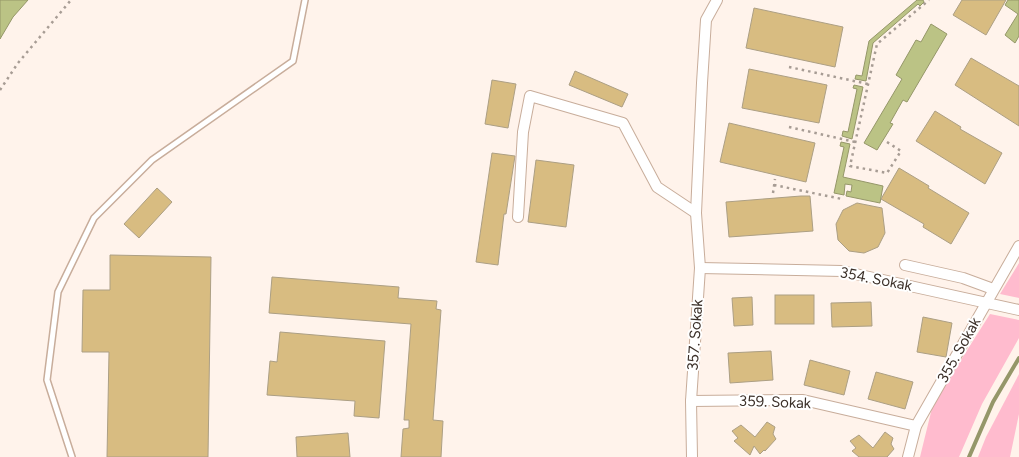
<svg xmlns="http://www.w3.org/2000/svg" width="1019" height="457" viewBox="0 0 1019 457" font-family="Figtree,sans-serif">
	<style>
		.green { fill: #ffbbce }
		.water { fill: #bbc385; stroke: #959769 }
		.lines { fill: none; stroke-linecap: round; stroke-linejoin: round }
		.stream { stroke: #959769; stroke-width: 4 }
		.building { fill: #d8bc81; stroke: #ac9f84 }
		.service-casing { stroke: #c8ad9b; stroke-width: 8 }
		.minor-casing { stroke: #c8ad9b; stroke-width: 12 }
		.path { stroke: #a79c94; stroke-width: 2.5; stroke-dasharray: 2.5 4; stroke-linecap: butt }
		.service { stroke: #fff; stroke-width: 5 }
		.minor { stroke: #fff; stroke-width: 10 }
		.labels { text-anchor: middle; stroke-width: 4; stroke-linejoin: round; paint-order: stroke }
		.street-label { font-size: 15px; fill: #3b3029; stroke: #fff }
	</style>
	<rect width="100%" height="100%" fill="#fff3eb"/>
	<!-- green -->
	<g class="green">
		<polygon points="1019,263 1019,298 1000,294"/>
		<polygon points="990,314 1019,320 1019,338 982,404 959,457 920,457 933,404"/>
		<polygon points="1019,374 1019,414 1010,457 978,457 986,437"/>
	</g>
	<!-- water -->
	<g class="water">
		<polygon points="0,0 28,0 13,17 0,39"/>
		<polygon points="917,0 923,0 924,2 920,6 918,4 873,43 866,81 855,79 856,75 862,76 869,41"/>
		<polygon points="1008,0 1019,0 1019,36 1015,43 1005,35 1018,14 1005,5"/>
		<polygon points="931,24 947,34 907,102 903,100 890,123 893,124 877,150 864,143 902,79 896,75 916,40 921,42"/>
		<polygon points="854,85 863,87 852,139 842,136 843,131 848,132 857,89 853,88"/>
		<polygon points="841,142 850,144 843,177 883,186 880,203 846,196 847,191 851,192 852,185 845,184 844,195 834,193 844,147 840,146"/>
	</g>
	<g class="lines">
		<!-- stream -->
		<polyline class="stream" points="969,457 993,402 1019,358"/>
	</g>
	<!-- building -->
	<g class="building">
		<polygon points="962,0 1006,0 986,35 953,15"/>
		<polygon points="754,8 843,27 835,67 746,48"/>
		<polygon points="971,58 1019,86 1019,126 955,85"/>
		<polygon points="749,69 827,85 819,123 742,108"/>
		<polygon points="575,71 628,94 622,107 569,85"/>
		<polygon points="492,80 516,84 508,128 485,124"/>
		<polygon points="935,111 961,127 960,129 1002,153 985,184 916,141"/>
		<polygon points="729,123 815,143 806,182 720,162"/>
		<polygon points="492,153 515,156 506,214 504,214 498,265 476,262"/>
		<polygon points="536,160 574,165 566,227 528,222"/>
		<polygon points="899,168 929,186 928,188 969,213 951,244 923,227 924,224 881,199"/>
		<polygon points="157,188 172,202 139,238 124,224"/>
		<polygon points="801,196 810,196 813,231 729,237 726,202"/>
		<polygon points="857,203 882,208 885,233 878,247 864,253 849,251 838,240 836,224 843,210"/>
		<polygon points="110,255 211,257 208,457 107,457 109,352 82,352 83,290 110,290"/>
		<polygon points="272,277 399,287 398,298 437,301 436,309 441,310 433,420 443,421 441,457 401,457 403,429 409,428 409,420 404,420 411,324 269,313"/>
		<rect x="775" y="295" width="39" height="29"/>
		<polygon points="752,297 753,325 734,326 732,298"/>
		<polygon points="871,302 872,326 832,327 831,303"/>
		<polygon points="923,317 952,323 946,357 917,352"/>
		<polygon points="280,332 385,341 379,418 354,416 355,401 267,395 270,361 277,362"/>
		<polygon points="771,351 773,380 730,383 728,353"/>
		<polygon points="810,360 850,371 844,395 804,385"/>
		<polygon points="876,372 913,382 905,409 868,399"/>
		<polygon points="767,422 775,427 773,434 776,439 765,451 764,450 760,454 754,446 750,455 734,441 738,438 732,431 741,425 755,437"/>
		<polygon points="885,432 893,438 891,444 894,449 887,457 859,457 852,451 856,448 850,441 859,435 873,448"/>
		<polygon points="348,433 350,457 297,457 296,437"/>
	</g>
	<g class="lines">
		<!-- service casing -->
		<g class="service-casing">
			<polyline id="service" points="72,457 47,380 58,292 94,218 152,160 293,61 305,0"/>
		</g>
		<!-- minor casing -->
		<g class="minor-casing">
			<g id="minor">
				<polyline points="518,217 523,132 530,96 623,123 657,187 696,213"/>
				<polyline points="905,265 963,278 993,289"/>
				<polyline points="700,268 842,271 1019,310"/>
				<polyline points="691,401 803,400 916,426"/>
				<polyline points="692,457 691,401 700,268 696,213 702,83 706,20 717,0"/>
				<polyline points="908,457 916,426 1019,246"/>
			</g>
		</g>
		<!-- path -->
		<g class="path">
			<polyline points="789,67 868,84"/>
			<polyline points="0,90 18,63 71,0"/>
			<polyline points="789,127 855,142"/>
			<polyline points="887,142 901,151 887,173 850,166 877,44 929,0"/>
			<polyline points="774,185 842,199"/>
			<polyline points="773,193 775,179"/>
		</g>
		<!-- service -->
		<use href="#service" class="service"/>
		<!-- minor -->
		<use href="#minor" class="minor"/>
	</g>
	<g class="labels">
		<!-- street labels -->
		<g class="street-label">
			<text transform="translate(876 279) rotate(11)" y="5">354. Sokak</text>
			<text transform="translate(695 335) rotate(-86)" y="5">357. Sokak</text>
			<text transform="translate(959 350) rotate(-61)" y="5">355. Sokak</text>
			<text transform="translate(775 402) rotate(2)" y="5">359. Sokak</text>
		</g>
	</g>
</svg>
